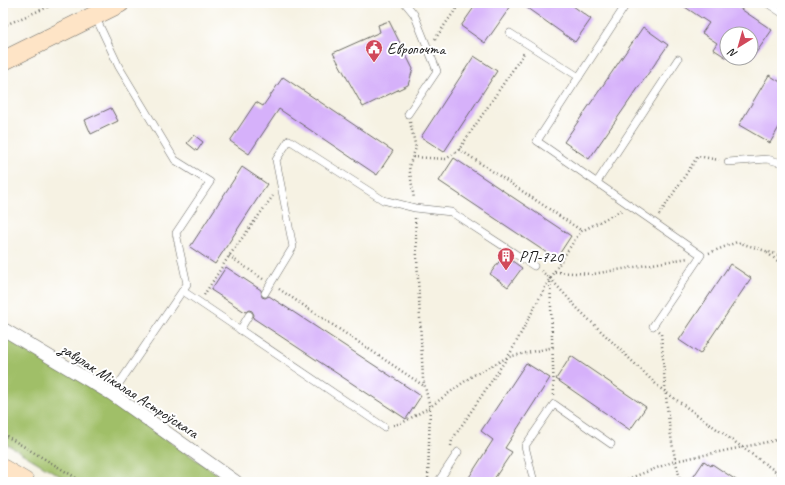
<svg xmlns="http://www.w3.org/2000/svg" width="785" height="485" viewBox="0 0 785 485" font-family="Caveat,sans-serif">
	<style>
		.green { fill: #a0bf67; stroke: #5e6e42 }
		.building { fill: #d6b1fa }
		.lines { fill: none; stroke-linecap: round; stroke-linejoin: round }
		.service-casing { stroke: #686762; stroke-width: 8 }
		.minor-casing { stroke: #686762; stroke-width: 14 }
		.secondary-casing { stroke: #686762; stroke-width: 20 }
		.path { stroke: #686762; stroke-width: 2.5; stroke-dasharray: 1 3; stroke-linecap: butt }
		.service { stroke: #fff; stroke-width: 7 }
		.minor { stroke: #fff; stroke-width: 13 }
		.secondary { stroke: #fee4c6; stroke-width: 19 }
		.labels { text-anchor: middle; stroke-width: 4; stroke-linejoin: round; paint-order: stroke }
		.poi-label { font-size: 16px; fill: #1c1c1c; stroke: #fff; text-anchor: start }
		.street-label { font-size: 16px; fill: #1c1c1c; stroke: #fff }
	</style>
	<rect width="100%" height="100%" fill="#fff"/>
	<filter id="ink" filterUnits="userSpaceOnUse"><feTurbulence type="fractalNoise" baseFrequency=".025" numOctaves="2"/><feDisplacementMap in="SourceGraphic" scale="8" xChannelSelector="R" yChannelSelector="G"/><feConvolveMatrix kernelMatrix="1 2 1 2 8 2 1 2 1" color-interpolation-filters="sRGB"/></filter>
	<filter id="wash" filterUnits="userSpaceOnUse"><feTurbulence type="fractalNoise" baseFrequency=".012" numOctaves="4" result="noise"/><feDisplacementMap in="SourceGraphic" scale="16" xChannelSelector="R" yChannelSelector="G"/><feGaussianBlur stdDeviation="0.9" result="paint"/><feColorMatrix in="noise" values="0 0 0 0 0 0 0 0 0 0 0 0 0 0 0 0 0 1.4 0 .05"/><feComposite in="paint" operator="in"/></filter>
	<g filter="url(#wash)">
		<rect width="100%" height="100%" fill="#f6f2e3"/>
		<!-- green -->
		<polygon class="green" points="3,334 48,358 229,482 70,482 3,442"/>
		<g id="blocks">
			<!-- building -->
			<g class="building">
				<polygon points="477,3 513,3 485,43 461,26"/>
				<polygon points="520,3 569,3 591,19 575,42"/>
				<polygon points="679,3 732,3 772,30 751,60 751,34 727,34 727,58 713,49 717,43 702,33 709,23"/>
				<polygon points="389,21 413,69 408,85 363,107 333,53 380,32 378,25"/>
				<polygon points="643,27 668,45 589,159 564,142"/>
				<polygon points="474,56 497,71 444,152 421,137"/>
				<polygon points="769,75 782,83 782,122 770,143 739,125"/>
				<polygon points="283,77 393,151 377,175 279,109 249,154 230,141 256,102 263,106"/>
				<polygon points="111,108 118,121 91,134 85,120"/>
				<polygon points="194,135 203,142 197,151 187,143"/>
				<polygon points="454,158 571,236 556,259 439,181"/>
				<polygon points="242,167 267,184 215,264 190,247"/>
				<polygon points="504,255 522,268 508,287 490,274"/>
				<polygon points="730,264 751,278 700,354 679,340"/>
				<polygon points="226,267 261,290 262,297 265,298 269,296 421,396 406,419 253,318 254,315 252,311 249,310 245,312 211,290"/>
				<polygon points="571,356 646,407 630,430 556,379"/>
				<polygon points="526,363 550,378 505,448 512,452 492,482 466,482 493,440 481,431"/>
				<polygon points="704,461 711,466 712,464 739,482 690,482"/>
			</g>
		</g>
	</g>
	<g filter="url(#ink)">
		<use href="#blocks" fill-opacity="0" stroke="#686762" stroke-width="1"/>
		<g class="lines">
			<!-- service casing -->
			<g class="service-casing">
				<g id="service">
					<polyline points="405,3 414,14 437,71 408,114"/>
					<polyline points="627,3 537,141 701,255 653,326"/>
					<polyline points="767,3 782,13"/>
					<polyline points="95,16 119,67 175,160 210,182 176,233 187,284 112,394"/>
					<polyline points="510,33 579,77"/>
					<polyline points="728,162 767,159 782,163"/>
					<polyline points="597,182 678,59"/>
					<polyline points="183,291 384,427"/>
					<polyline points="265,293 293,247 276,160 289,140 383,200 415,208 451,212 534,266"/>
					<polyline points="240,330 249,315"/>
					<polyline points="438,482 458,452"/>
					<polyline points="534,482 525,446 554,404 611,444"/>
				</g>
			</g>
			<!-- minor casing -->
			<g class="minor-casing">
				<polyline id="minor" points="3,329 112,394 236,482"/>
			</g>
			<!-- secondary casing -->
			<g class="secondary-casing">
				<g id="secondary">
					<polyline points="3,61 120,3"/>
					<polyline points="3,469 25,482"/>
				</g>
			</g>
			<!-- path -->
			<g class="path">
				<polyline points="3,26 57,3"/>
				<polyline points="435,39 460,3"/>
				<polyline points="410,122 416,148 409,166 414,199"/>
				<polyline points="459,149 582,231"/>
				<polyline points="413,157 446,159 458,151 524,53"/>
				<polyline points="659,215 698,156 719,160"/>
				<polyline points="415,218 423,379 430,407 428,480"/>
				<polyline points="709,253 737,242 782,256"/>
				<polyline points="767,253 782,264"/>
				<polyline points="229,256 263,279"/>
				<polyline points="541,271 550,278 578,309 660,388 782,476"/>
				<polyline points="555,272 593,274 688,258"/>
				<polyline points="550,278 554,395"/>
				<polyline points="279,289 424,386"/>
				<polyline points="204,295 229,256 273,196"/>
				<path d="M659,331L661,333C665,383 667,434 681,482"/>
				<polyline points="393,425 402,423 430,407 472,376 508,357 554,347"/>
				<polyline points="3,434 83,482"/>
				<polyline points="451,446 452,440 511,352 550,278 576,238 582,231 622,210"/>
				<polyline points="620,482 675,461 782,439"/>
			</g>
			<!-- service -->
			<use href="#service" class="service"/>
			<!-- minor -->
			<use href="#minor" class="minor"/>
			<!-- secondary -->
			<use href="#secondary" class="secondary"/>
		</g>
	</g>
	<!-- icons -->
	<defs>
		<g id="civic-pin" transform="scale(0.9)"><path d="M0 17L-7.5 6A9.5 9.5 0 1 1 7.5 6Z" fill="#d1495b" stroke="#fff"/><path d="M-.6-6.5H3V-4.5H.6V-3L4-1V1h2V6H-6V1h2V-1L-.6-3ZM-1.2 2.5V6h2.4V2.5Z" fill="#fff"/></g>
		<g id="building-pin" transform="scale(0.9)"><path d="M0 17L-7.5 6A9.5 9.5 0 1 1 7.5 6Z" fill="#d1495b" stroke="#fff"/><path d="M-4-6H4V6H1V3H-1V6H-4ZM-2.5-4.3h1.7v1.8h-1.7ZM.8-4.3h1.7v1.8H.8ZM-2.5-1h1.7V.8h-1.7ZM.8-1h1.7V.8H.8Z" fill="#fff"/></g>
	</defs>
	<g fill-rule="evenodd">
		<use href="#civic-pin" x="374" y="48"/>
		<use href="#building-pin" x="506" y="256"/>
	</g>
	<g class="labels">
		<!-- poi labels -->
		<g class="poi-label">
			<text x="387" y="54">Европочта</text>
			<text x="519" y="262">РП-720</text>
		</g>
		<!-- street labels -->
		<g class="street-label">
			<text transform="translate(130 390) rotate(33)" y="6">завулак Мікалая Астроўскага</text>
		</g>
	</g>
	<!-- margin -->
	<rect width="785" height="485" fill="none" stroke="#fff" stroke-width="16"/>
	<!-- north arrow -->
	<g transform="translate(739 46) rotate(217)"><circle r="19" fill="#ffffff" stroke="#a4a4a4"/>
	<path d="M0-3L7 15L0 10L-7 15Z" fill="#d1495b"/>
	<text y="-6" font-size="11" font-weight="bold" text-anchor="middle" fill="#1c1c1c">N</text>
	</g>
</svg>
